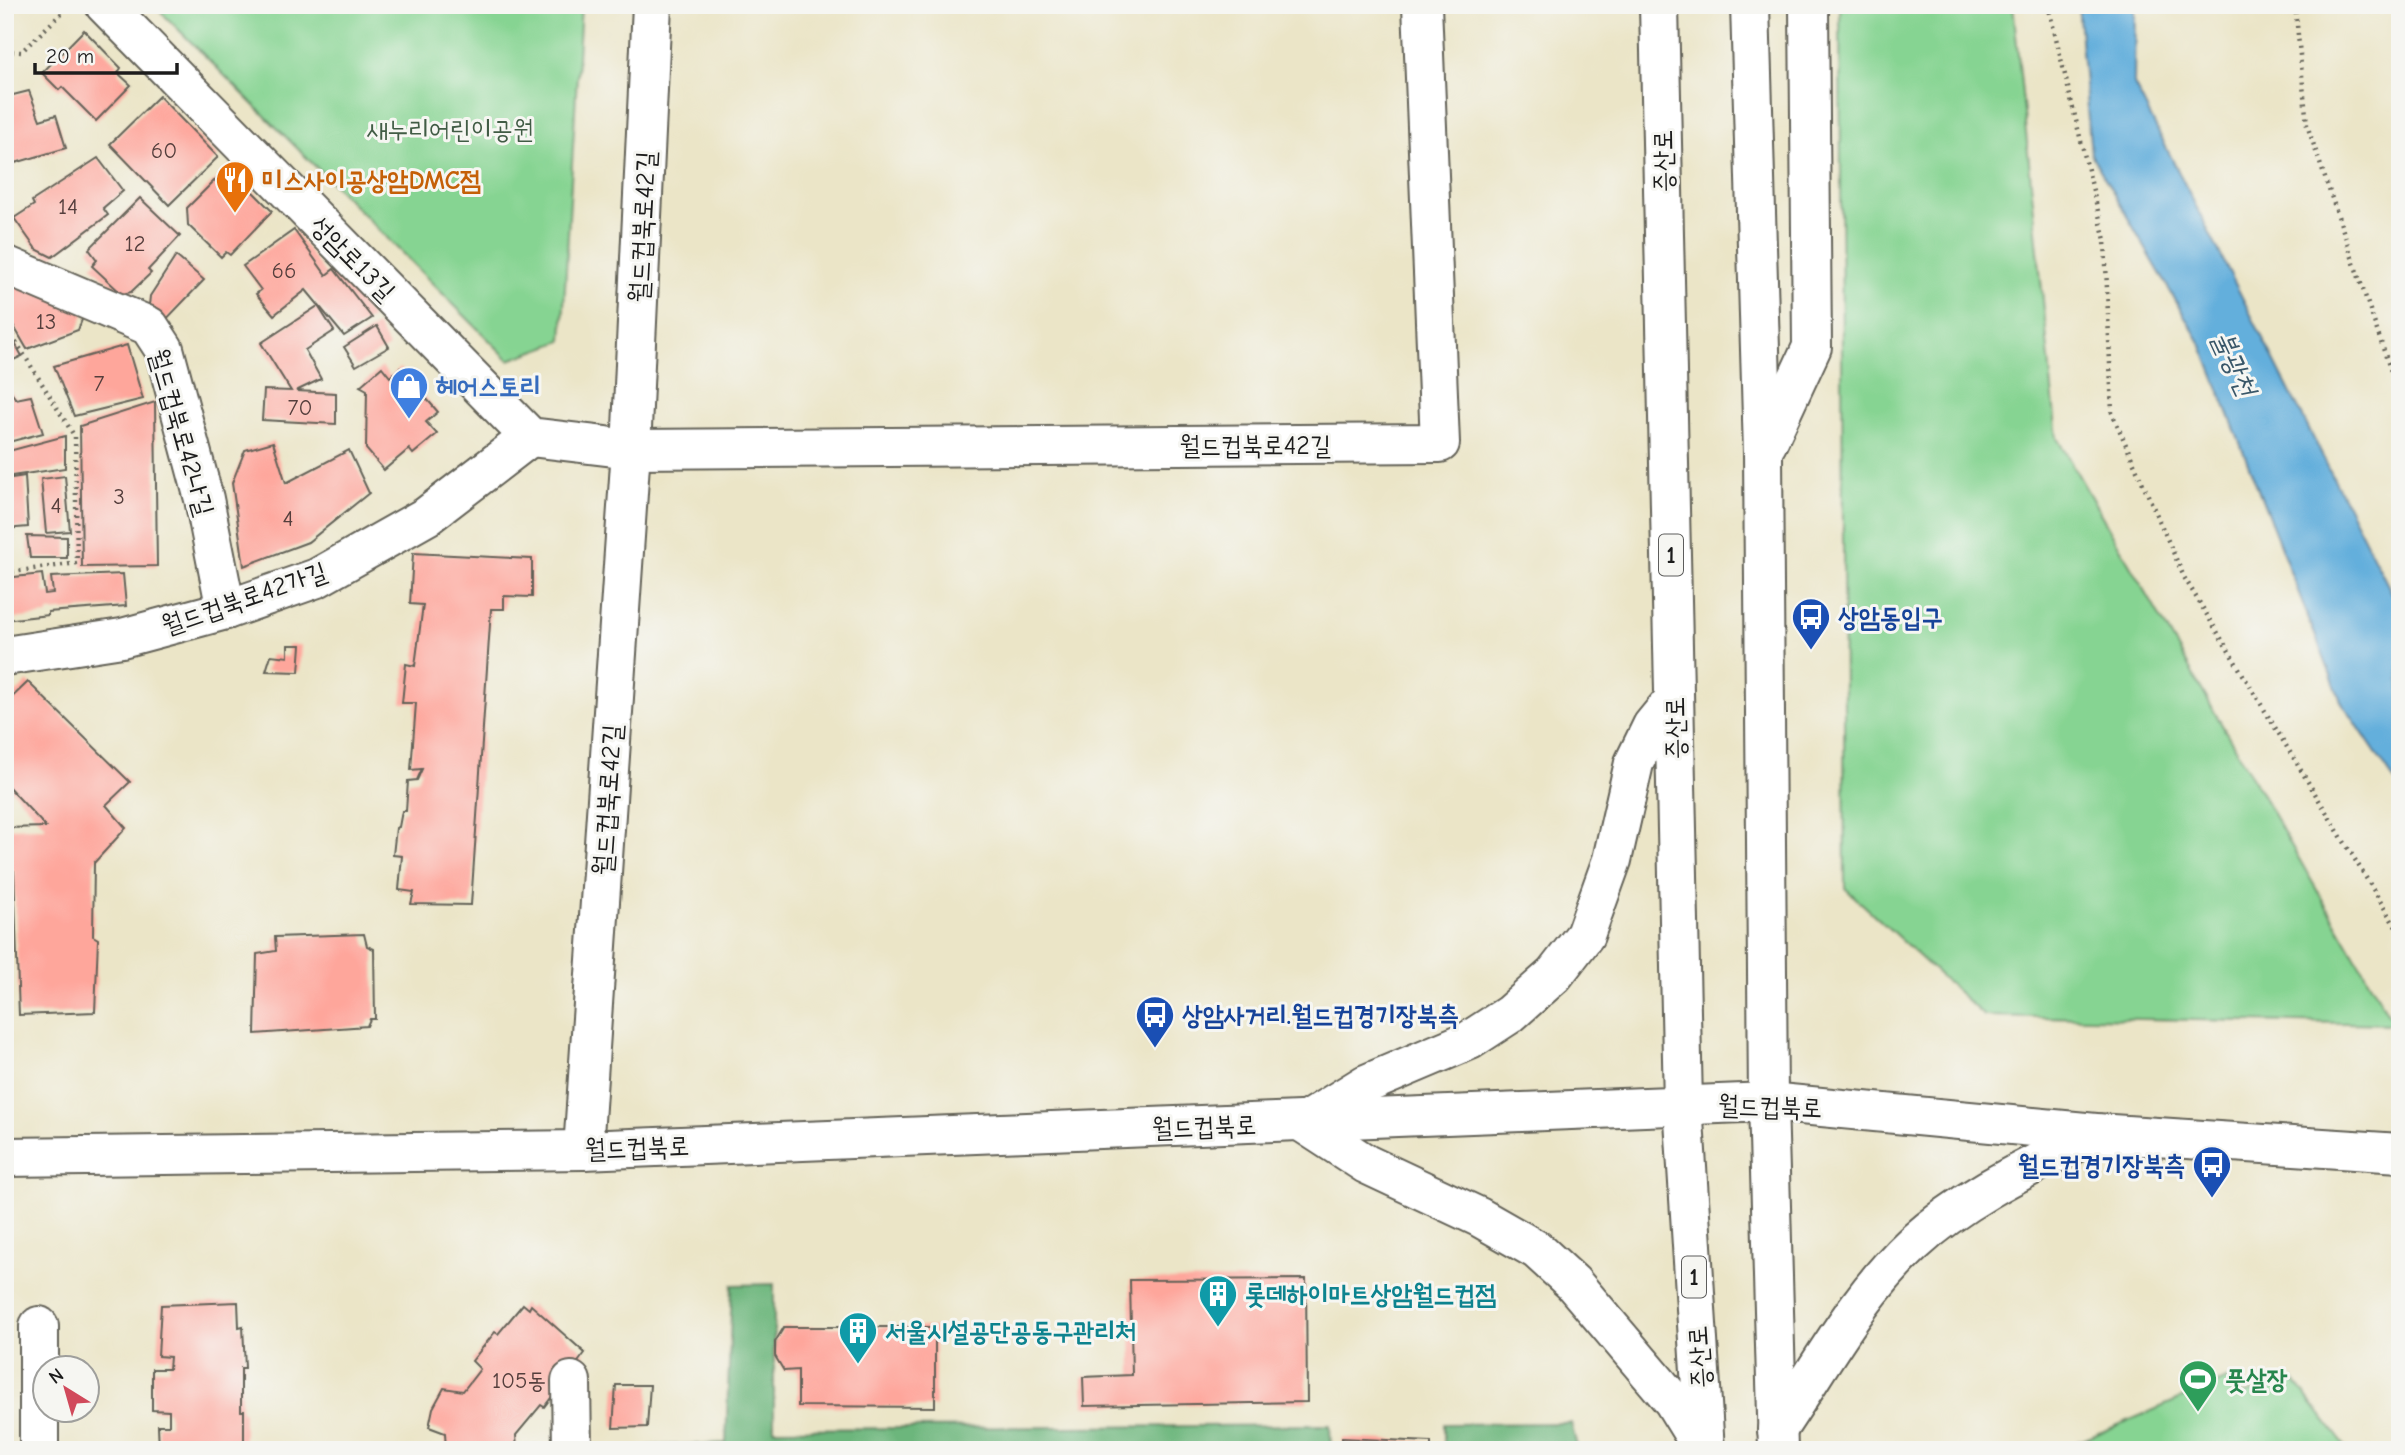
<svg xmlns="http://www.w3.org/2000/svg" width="2405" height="1455" viewBox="0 0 2405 1455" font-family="'Comic Neue','Poor Story',sans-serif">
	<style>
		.green { fill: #86d492; stroke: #517857; stroke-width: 2 }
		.forest { fill: #6cb67c; stroke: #44694c; stroke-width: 2 }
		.water { fill: #64afdc; stroke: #40667c; stroke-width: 2 }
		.building { fill: #fea69b }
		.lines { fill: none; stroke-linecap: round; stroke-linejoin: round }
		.minor-casing { stroke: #646258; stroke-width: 42 }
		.major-casing { stroke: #646258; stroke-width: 42 }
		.path { stroke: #646258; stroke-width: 4.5; stroke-dasharray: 2 5; stroke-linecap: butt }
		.minor { stroke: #fff; stroke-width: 38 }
		.major { stroke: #fff; stroke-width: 38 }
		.labels { text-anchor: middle; stroke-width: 6; stroke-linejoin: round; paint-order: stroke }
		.number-label { font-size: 23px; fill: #543e3c }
		.shield { fill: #f6f6f2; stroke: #5d5d5c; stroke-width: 2 }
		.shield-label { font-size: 24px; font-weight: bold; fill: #1c1c1c }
		.park-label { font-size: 26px; fill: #415c45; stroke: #f6f6f2 }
		.street-label { font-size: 26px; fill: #1c1c1c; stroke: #f6f6f2 }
		.food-label { font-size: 26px; font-weight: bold; fill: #c56008; stroke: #f6f6f2; text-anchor: start }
		.shop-label { font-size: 26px; font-weight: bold; fill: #366cbe; stroke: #f6f6f2; text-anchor: start }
		.transit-label { font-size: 26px; font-weight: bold; fill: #164399; stroke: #f6f6f2; text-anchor: start }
		.culture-label { font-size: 26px; font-weight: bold; fill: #0d838f; stroke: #f6f6f2; text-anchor: start }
		.leisure-label { font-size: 26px; font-weight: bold; fill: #27864d; stroke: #f6f6f2; text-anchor: start }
		.water-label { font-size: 28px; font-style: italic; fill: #395769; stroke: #f6f6f2 }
	</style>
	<rect width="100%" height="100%" fill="#f6f6f2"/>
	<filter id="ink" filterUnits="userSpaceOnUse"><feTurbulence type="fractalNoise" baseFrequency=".0143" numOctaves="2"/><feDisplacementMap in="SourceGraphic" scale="14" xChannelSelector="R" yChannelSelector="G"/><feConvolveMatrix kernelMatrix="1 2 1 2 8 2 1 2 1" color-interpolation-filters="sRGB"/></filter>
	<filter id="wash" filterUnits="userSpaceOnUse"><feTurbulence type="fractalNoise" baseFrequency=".00686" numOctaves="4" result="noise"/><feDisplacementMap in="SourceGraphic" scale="28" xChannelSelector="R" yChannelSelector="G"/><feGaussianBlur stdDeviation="1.57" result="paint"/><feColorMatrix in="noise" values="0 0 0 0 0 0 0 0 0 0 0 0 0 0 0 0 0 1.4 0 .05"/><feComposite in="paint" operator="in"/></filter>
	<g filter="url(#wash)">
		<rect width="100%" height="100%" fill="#ebe5c7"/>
		<!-- green -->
		<g class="green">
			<polygon points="154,5 581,5 562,341 509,360"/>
			<polygon points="1840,5 2013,5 2057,438 2394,1024 1984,1016 1845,888"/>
			<polygon points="2234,1376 2242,1395 2293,1379 2348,1450 2059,1450"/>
		</g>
		<!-- forest -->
		<g class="forest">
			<polygon points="774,1284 774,1429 1330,1425 1331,1450 648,1450 649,1446 726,1443 732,1285"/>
			<polygon points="1571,1423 1578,1450 1444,1450 1444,1424"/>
		</g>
		<!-- water -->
		<polygon class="water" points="2078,5 2135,5 2134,84 2400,609 2400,789 2341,701 2202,346 2091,154"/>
		<g id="blocks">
			<!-- building -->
			<g class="building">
				<polygon points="84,30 121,68 118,73 131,85 96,121 62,87 59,90 42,73"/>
				<polygon points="29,91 40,120 56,115 66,148 5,166 5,97"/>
				<polygon points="159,96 218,157 169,205 110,144"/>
				<polygon points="98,158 123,191 103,208 108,215 52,257 36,249 14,218 34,205 32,201"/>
				<polygon points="228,167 272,211 230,255 226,252 221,257 188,225 187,208"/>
				<polygon points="140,198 180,236 148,270 151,273 131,292 122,294 92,266 97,260 89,249"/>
				<polygon points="294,230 326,275 334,269 372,318 344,336 306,290 274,315 256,294 261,290 243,266"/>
				<polygon points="176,256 204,280 161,325 149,306 150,296"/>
				<polygon points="5,277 86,309 78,330 27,349 5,311"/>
				<polygon points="318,306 334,331 305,350 321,379 296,391 336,393 336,424 262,420 264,390 291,391 261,343"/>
				<polygon points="377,326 389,347 356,366 344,347"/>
				<polygon points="12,338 22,356 5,364 5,341"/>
				<polygon points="127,345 143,399 74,416 54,366"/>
				<polygon points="382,367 390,377 400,368 438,412 426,422 437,434 413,454 409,449 384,470 366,449 367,390 360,386"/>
				<polygon points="10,391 16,399 31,396 43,433 5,443 5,392"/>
				<polygon points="155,402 157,566 82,567 80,426"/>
				<polygon points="65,436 65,468 5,477 5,452"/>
				<polygon points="273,442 286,483 349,450 369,493 308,542 244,566 232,483 245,450"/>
				<polygon points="25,476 28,527 5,529 5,479"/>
				<polygon points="65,476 70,531 46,533 41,479"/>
				<polygon points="27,536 67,537 67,558 30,558"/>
				<polygon points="413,553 532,559 532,597 504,596 504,609 491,609 471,905 411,904 414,892 399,890 402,856 393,855 396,828 399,827 402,811 406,811 408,781 417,780 422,769 411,770 416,703 402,703 406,664 415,666 423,605 410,604"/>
				<polygon points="42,574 45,594 53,593 51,577 123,574 126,606 48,612 48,615 5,620 5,578"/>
				<polygon points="288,645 301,645 299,672 266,671 271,655 288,657"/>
				<polygon points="28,682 130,782 106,805 126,828 94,863 93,936 98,939 95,1012 19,1015 14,871 5,872 5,828 46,827 5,783 5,704"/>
				<polygon points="364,934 367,946 374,949 375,1019 370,1019 367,1026 255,1034 257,954 276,951 275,937"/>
				<polygon points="1306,1279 1307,1402 1084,1406 1083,1377 1132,1375 1130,1280"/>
				<polygon points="238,1302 239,1327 243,1326 245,1368 241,1368 241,1411 244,1411 244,1450 159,1450 158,1425 169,1425 169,1411 152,1410 152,1369 169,1369 170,1357 158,1356 161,1305"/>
				<polygon points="523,1304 529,1309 531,1305 585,1353 544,1407 541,1405 516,1435 517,1450 446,1450 445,1433 429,1427 433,1408 444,1388 463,1391 480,1369 472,1361 495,1332 498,1334"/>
				<polygon points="784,1327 935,1327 935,1407 798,1406 798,1370 784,1371 775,1356 775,1342"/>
				<polygon points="616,1385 650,1385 647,1427 613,1428"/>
				<polygon points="1342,1438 1431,1442 1431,1450 1342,1450"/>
			</g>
		</g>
	</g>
	<g filter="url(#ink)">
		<use href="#blocks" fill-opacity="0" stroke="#646258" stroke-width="2"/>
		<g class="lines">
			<!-- minor casing -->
			<g class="minor-casing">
				<g id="minor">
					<polyline points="105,5 530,437 631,449 1440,443 1422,5"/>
					<polyline points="5,265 149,326 164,349 204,499 226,610"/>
					<polyline points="5,656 122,638 226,610 317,578 427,516 530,437"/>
					<polyline points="583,1150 631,449 652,5"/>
					<polyline points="571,1381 572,1450"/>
					<polyline points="39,1450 39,1326"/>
				</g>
			</g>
			<!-- major casing -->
			<g class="major-casing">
				<g id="major">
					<polyline points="1659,5 1683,1104 1705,1450"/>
					<polyline points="1750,5 1763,453 1768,1102 1778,1450"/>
					<polyline points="1767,444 1812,347 1809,5"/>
					<polyline points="1674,699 1652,726 1634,763 1612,860 1585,935 1554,975 1510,1014 1470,1040 1366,1084 1303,1123 1366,1164 1479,1217 1537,1250 1573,1283 1673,1401 1702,1448"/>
					<polyline points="5,1157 583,1150 1768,1102 2096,1133 2400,1153"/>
					<path d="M1777,1430C1820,1367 1857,1296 1913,1244C1966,1195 2033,1165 2096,1133"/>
				</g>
			</g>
			<!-- path -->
			<g class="path">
				<polyline points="2048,5 2105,240 2112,413 2184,577 2400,934"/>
				<polyline points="2295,5 2307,125 2400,398"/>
				<polyline points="5,51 21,52 64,11"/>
				<polyline points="5,324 75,437 77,563 5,573"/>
			</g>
			<!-- minor -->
			<use href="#minor" class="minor"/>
			<!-- major -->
			<use href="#major" class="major"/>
		</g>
	</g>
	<!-- icons -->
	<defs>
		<g id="restaurant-pin" transform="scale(2.0125)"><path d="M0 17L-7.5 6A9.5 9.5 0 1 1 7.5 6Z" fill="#e8710a" stroke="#f6f6f2"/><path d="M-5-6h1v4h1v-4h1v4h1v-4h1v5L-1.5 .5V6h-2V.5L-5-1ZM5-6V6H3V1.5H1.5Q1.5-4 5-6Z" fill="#fff"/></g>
		<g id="shop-pin" transform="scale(2.0125)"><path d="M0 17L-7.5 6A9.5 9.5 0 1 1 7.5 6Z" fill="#3f7fe0" stroke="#f6f6f2"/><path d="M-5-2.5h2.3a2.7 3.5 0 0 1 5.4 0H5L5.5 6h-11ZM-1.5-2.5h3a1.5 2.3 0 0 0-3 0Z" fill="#fff"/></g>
		<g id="bus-pin" transform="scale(2.0125)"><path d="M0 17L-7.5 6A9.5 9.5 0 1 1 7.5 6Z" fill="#1a4fb4" stroke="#f6f6f2"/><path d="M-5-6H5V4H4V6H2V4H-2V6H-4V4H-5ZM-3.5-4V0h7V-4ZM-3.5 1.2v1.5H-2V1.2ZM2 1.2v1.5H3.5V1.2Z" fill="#fff"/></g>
		<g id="building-pin" transform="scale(2.0125)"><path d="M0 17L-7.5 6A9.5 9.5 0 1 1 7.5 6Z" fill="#0f9aa8" stroke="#f6f6f2"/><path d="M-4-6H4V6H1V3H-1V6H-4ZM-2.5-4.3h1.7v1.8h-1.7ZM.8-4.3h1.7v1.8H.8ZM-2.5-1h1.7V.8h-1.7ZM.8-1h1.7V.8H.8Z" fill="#fff"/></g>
		<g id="stadium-pin" transform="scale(2.0125)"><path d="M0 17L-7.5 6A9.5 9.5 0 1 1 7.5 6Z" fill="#2e9e5b" stroke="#f6f6f2"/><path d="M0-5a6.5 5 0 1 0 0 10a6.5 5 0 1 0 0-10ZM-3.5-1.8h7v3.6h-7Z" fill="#fff"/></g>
	</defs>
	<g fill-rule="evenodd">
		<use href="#restaurant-pin" x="235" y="180"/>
		<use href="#shop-pin" x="409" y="386"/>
		<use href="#bus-pin" x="1811" y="617"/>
		<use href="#bus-pin" x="1155" y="1015"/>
		<use href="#bus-pin" x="2212" y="1165"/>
		<use href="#building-pin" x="1218" y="1294"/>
		<use href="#building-pin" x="858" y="1331"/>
		<use href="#stadium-pin" x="2198" y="1379"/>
	</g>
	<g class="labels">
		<!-- number labels -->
		<g class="number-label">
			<text x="164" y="158">60</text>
			<text x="68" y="214">14</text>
			<text x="135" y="251">12</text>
			<text x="284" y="278">66</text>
			<text x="46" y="329">13</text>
			<text x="99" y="391">7</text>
			<text x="300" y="415">70</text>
			<text x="119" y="504">3</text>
			<text x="56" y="513">4</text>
			<text x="288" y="526">4</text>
			<text x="519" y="1388">105동</text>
		</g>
		<!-- shield labels -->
		<g class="shield">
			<rect x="1659" y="534.5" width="24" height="41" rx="5"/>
			<rect x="1682" y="1256.5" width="24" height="41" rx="5"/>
		</g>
		<g class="shield-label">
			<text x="1671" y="563">1</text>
			<text x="1694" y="1285">1</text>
		</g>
		<!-- park labels -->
		<g class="park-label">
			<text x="450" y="138">새누리어린이공원</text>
		</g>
		<!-- street labels -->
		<g class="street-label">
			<text transform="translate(1663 161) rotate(-91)" y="9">증산로</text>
			<text transform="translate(642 227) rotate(-87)" y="9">월드컵북로42길</text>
			<text transform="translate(353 258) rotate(45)" y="9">성암로13길</text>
			<text transform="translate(182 432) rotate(74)" y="9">월드컵북로42나길</text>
			<text x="1255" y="454">월드컵북로42길</text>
			<text transform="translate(244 598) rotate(-19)" y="9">월드컵북로42가길</text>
			<text transform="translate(1675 728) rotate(-91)" y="9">증산로</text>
			<text transform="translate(607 800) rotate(-86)" y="9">월드컵북로42길</text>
			<text transform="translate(1770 1106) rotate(2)" y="9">월드컵북로</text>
			<text transform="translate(1204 1126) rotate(-2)" y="9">월드컵북로</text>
			<text transform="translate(637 1147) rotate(-2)" y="9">월드컵북로</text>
			<text transform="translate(1699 1357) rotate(-94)" y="9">증산로</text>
		</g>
		<!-- food labels -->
		<g class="food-label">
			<text x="262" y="189">미스사이공상암DMC점</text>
		</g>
		<!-- shop labels -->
		<g class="shop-label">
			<text x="436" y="395">헤어스토리</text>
		</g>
		<!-- transit labels -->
		<g class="transit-label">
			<text x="1838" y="626">상암동입구</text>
			<text x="1182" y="1024">상암사거리.월드컵경기장북측</text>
			<text x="2185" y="1174" text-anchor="end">월드컵경기장북측</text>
		</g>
		<!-- culture labels -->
		<g class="culture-label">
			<text x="1245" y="1303">롯데하이마트상암월드컵점</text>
			<text x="885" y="1340">서울시설공단공동구관리처</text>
		</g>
		<!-- leisure labels -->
		<g class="leisure-label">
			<text x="2225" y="1388">풋살장</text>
		</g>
		<!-- water labels -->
		<g class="water-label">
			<text transform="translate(2235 363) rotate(65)" y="10">불광천</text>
		</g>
	</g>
	<!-- margin -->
	<rect width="2405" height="1455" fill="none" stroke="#f6f6f2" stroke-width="28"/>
	<!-- north arrow -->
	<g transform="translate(66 1389) rotate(323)"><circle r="33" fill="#f6f6f2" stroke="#9f9f9c" stroke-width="2"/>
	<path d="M0-5L12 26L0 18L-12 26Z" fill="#d1495b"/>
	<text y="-10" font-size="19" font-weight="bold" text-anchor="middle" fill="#1c1c1c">N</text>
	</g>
	<!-- scale -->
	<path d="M35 63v10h142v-10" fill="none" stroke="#1c1c1c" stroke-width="3.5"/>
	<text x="46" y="63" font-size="21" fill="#1c1c1c" stroke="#f6f6f2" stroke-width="5" paint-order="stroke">20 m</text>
</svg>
